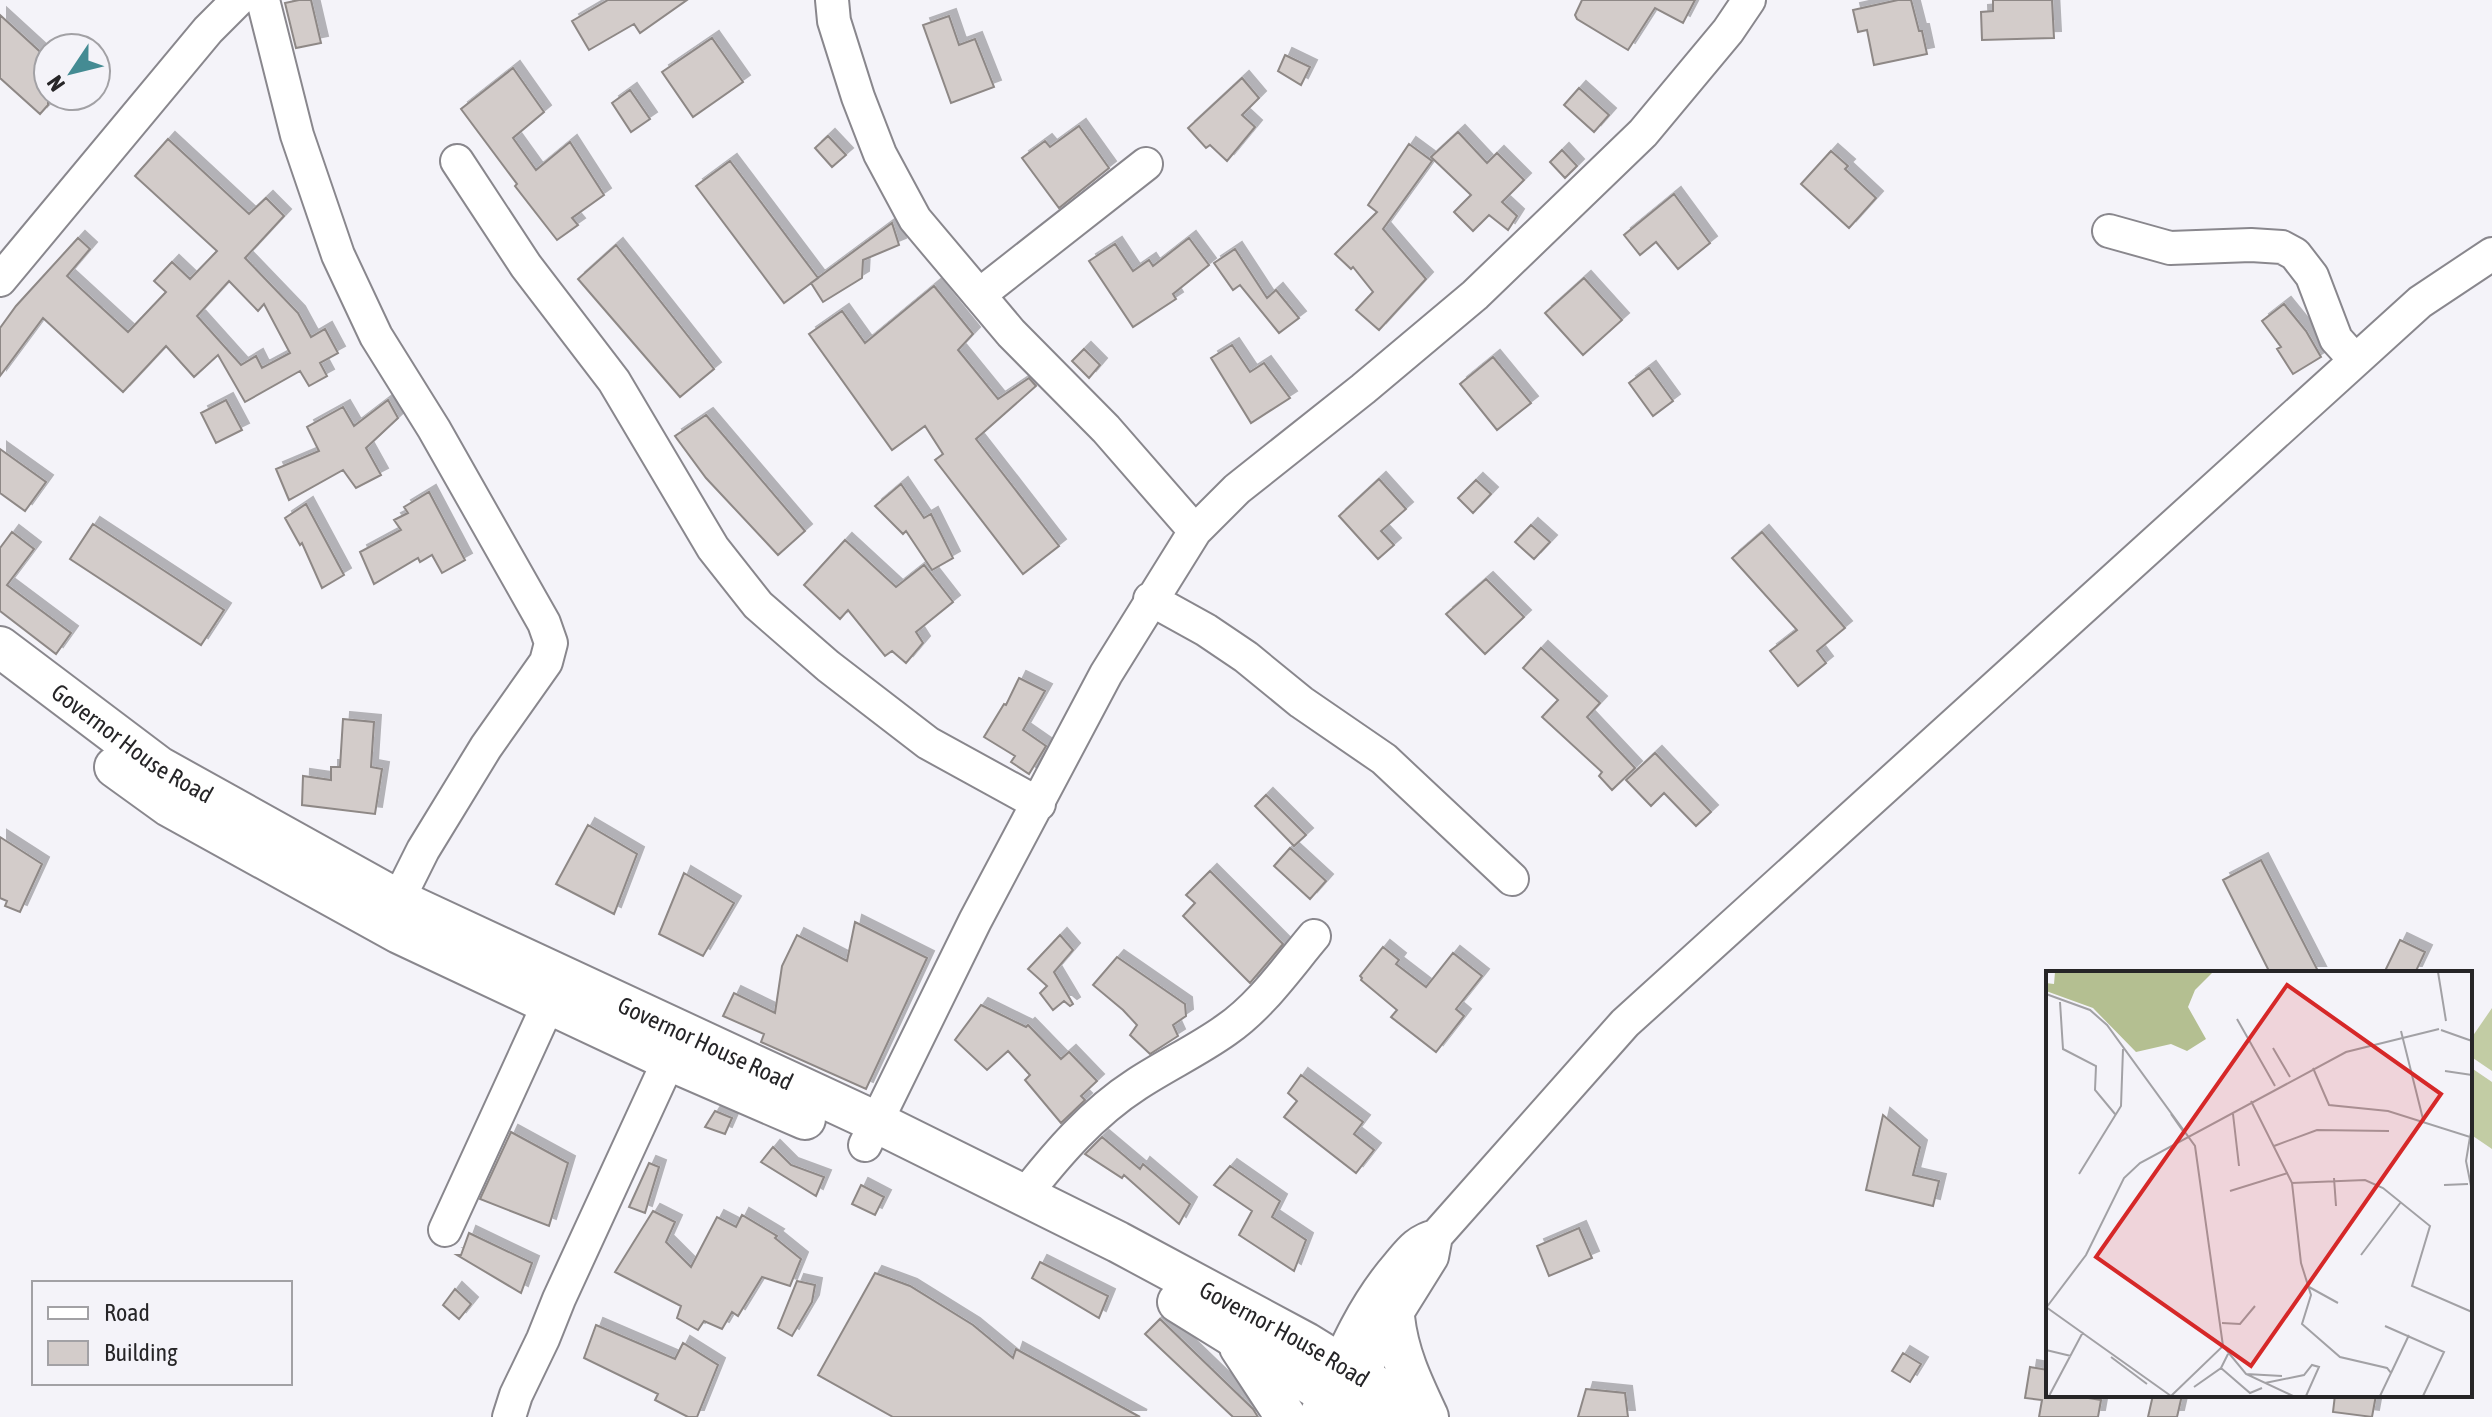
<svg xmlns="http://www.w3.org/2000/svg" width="2492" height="1417" viewBox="0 0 2492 1417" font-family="'Asap Condensed',sans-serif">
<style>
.grass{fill:#c2cca4}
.building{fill:#d3ccca;stroke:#8e8886;stroke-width:2;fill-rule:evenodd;filter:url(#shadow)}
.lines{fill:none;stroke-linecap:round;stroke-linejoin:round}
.minor-casing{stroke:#89878d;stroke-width:36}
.major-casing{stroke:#89878d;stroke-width:44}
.minor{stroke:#fff;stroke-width:32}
.major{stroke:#fff;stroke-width:40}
.labels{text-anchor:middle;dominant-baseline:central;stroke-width:8;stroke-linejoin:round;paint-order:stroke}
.street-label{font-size:24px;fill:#262527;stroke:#f4f3f9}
.inset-road{fill:none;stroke:#a2a1a5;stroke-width:2}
.view{fill:#d62828;fill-opacity:0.15;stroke:#d62828;stroke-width:4}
.inset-edge{fill:none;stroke:#262527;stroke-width:4}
</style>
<defs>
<filter id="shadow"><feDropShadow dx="7" dy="-7" stdDeviation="0" flood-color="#0004"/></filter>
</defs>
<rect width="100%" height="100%" fill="#f4f3f9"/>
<path class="grass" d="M2492,1008V1071L2470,1056V1040Z
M2470,1067L2492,1082V1149L2470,1134Z"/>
<path class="building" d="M299,0H311L321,43L296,48L285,3Z
M608,0H687L640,33L634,24L589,50L572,21Z
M1582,0H1695L1683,23L1655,8L1628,50L1577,19L1575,15Z
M1898,0H1911L1919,31H1922L1927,54L1874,65L1867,30L1858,32L1853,10Z
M1993,0H2052L2054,38L1982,40L1981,12L1993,11Z
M0,15L48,59V105L40,114L0,78Z
M949,16L959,45L975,39L994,87L951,103L923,25Z
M712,38L743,82L693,117L662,72Z
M1285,55L1310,67L1301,85L1278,71Z
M513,68L544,112L513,138L536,170L570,142L604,195L572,218L578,225L557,240L515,186L517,184L461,109Z
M1242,78L1259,98L1242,115L1255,127L1227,161L1210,145L1206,148L1188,128Z
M1579,88L1609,115L1594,132L1564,105Z
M630,90L650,119L631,132L612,103Z
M1079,126L1109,168L1059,208L1022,158L1045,141L1050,147Z
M1458,132L1487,163L1497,153L1524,180L1502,202L1517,216L1508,230L1489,215L1473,231L1454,212L1471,195L1431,157Z
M828,136L846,155L832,167L815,148Z
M168,139L249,214L266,198L284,216L245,258L298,313L311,337L325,329L338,353L320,363L327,376L309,386L300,371L245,402L218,355L194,377L166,346L123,392L43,318L0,376V328L16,306L78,238L90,249L67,276L128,332L166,292L154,281L172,262L190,279L217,251L135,176ZM229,281L258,311L264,304L290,353L262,368L256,356L241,365L197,316Z
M1409,144L1432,161L1383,229L1426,279L1379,330L1356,310L1373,292L1353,267L1351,269L1335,254L1377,212L1368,205Z
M1562,150L1577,166L1565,178L1550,162Z
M1831,151L1848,166L1845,169L1876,198L1849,228L1801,184Z
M730,161L818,278L784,303L696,186Z
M1674,194L1710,243L1678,269L1656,242L1640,255L1624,235Z
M892,223L899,245L863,260L862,278L823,302L811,283Z
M1189,238L1209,265L1173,294L1176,299L1133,327L1089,261L1115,244L1133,271L1149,260L1153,266Z
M616,245L714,369L680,397L578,279Z
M1235,249L1267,298L1276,290L1299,318L1279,333L1240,285L1233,290L1214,263Z
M1584,278L1622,320L1583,355L1545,313Z
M934,286L973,334L958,350L998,399L1029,378L1036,386L976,439L1059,546L1023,574L935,460L943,454L925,426L892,450L809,334L842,311L865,343Z
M2284,304L2306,331L2321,357L2293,374L2277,349L2281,347L2262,321Z
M1232,345L1250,372L1264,363L1290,398L1251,423L1211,358Z
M1084,349L1100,365L1089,378L1072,361Z
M1493,357L1531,403L1497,430L1460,384Z
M1649,368L1673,401L1653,416L1629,383Z
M226,400L242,430L216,443L201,413Z
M388,400L398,418L366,448L381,475L356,488L343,470L289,500L276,469L319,451L307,427L343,407L354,426Z
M706,415L805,531L778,555L706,478L675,436Z
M0,449L46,482L25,511L0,493Z
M1379,479L1406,509L1381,531L1394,545L1378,559L1339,516Z
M1476,480L1491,494L1473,513L1458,498Z
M901,484L924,518L931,514L953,558L932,570L906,531L903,534L875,506Z
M429,492L465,560L442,573L432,555L420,562L418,558L374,584L360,552L401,530L394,520L408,513L404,507Z
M306,504L344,575L322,588L302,543L300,545L285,518Z
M93,524L224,610L201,645L70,559Z
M1531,525L1550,542L1534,559L1515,542Z
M12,532L34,549L7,585L71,633L56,654L0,611V548Z
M1762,532L1845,628L1817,651L1826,663L1798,686L1770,651L1797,630L1732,558Z
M845,540L896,587L924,565L953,602L916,632L923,643L906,663L892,651L885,656L848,610L840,619L804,585Z
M1486,579L1524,617L1485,654L1446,614Z
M1541,648L1600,703L1587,717L1635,768L1612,790L1599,776L1602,772L1542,717L1558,700L1523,668Z
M1019,678L1045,691L1023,730L1046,746L1029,774L1011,762L1015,756L984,737L1004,704L1006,705Z
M343,719L374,722L371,767L382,769L375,814L302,805L303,776L331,780V767H340Z
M1655,753L1711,812L1696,826L1664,793L1651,806L1626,780Z
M1266,795L1306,835L1294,846L1255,806Z
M588,825L637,854L614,914L556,884Z
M0,837L42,864L20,912L5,906L7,901L0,898Z
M1290,848L1326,881L1310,899L1274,866Z
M2261,860L2319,973H2270L2223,880Z
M1210,871L1283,944L1250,983L1183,916L1195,903L1186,895Z
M684,873L734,903L703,956L659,934Z
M855,922L927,958L866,1089L761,1042L764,1034L723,1016L734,993L775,1013L782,966L797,935L847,961Z
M1060,935L1073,950L1054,972L1073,1004L1070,1006L1064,1001L1053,1010L1040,993L1047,986L1028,969Z
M2400,940L2425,952L2415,973H2384Z
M1383,947L1399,960L1396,964L1426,987L1453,953L1482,976L1456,1009L1464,1016L1436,1052L1391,1017L1397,1010L1361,980L1362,978L1360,976Z
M1117,957L1185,1004L1186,1016L1173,1025L1178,1036L1150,1054L1130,1035L1137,1025L1123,1010L1093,985Z
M981,1005L1026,1027L1028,1025L1061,1059L1069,1052L1097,1081L1081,1096L1085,1100L1061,1123L1025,1080L1030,1075L1008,1051L987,1070L955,1040Z
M1301,1075L1363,1122L1354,1134L1374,1150L1356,1173L1284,1117L1297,1101L1288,1093Z
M715,1111L732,1118L725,1134L705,1127Z
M1883,1115L1920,1147L1913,1175L1939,1181L1933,1206L1866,1190Z
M511,1132L568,1163L549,1226L480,1199Z
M1102,1137L1140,1169L1143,1164L1190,1204L1179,1224L1124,1175L1122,1178L1085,1154Z
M773,1147L791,1165L824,1177L816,1196L761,1162Z
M649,1163L659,1167L645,1213L629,1207Z
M1230,1166L1280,1201L1272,1217L1306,1240L1294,1271L1239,1235L1252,1211L1214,1185Z
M861,1185L884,1197L875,1215L852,1204Z
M653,1211L675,1222L666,1242L691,1267L717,1217L736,1227L742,1215L777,1236L775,1238L801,1259L790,1286L762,1277L738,1316L732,1312L722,1329L704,1321L698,1330L677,1318L681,1306L615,1272Z
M1579,1228L1592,1258L1549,1276L1537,1246Z
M469,1233L532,1263L521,1293L457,1255H461Z
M1040,1262L1108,1296L1099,1318L1032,1278Z
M875,1273L910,1286L973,1325L1013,1358L1016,1349L1140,1417H893L818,1375Z
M797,1281L815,1285L812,1302L792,1336L778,1328Z
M455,1289L471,1304L459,1319L443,1305Z
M1160,1319L1253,1409L1258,1417H1233L1145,1334Z
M596,1325L675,1359L683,1343L718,1365L697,1417H688L655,1400L658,1394L584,1358Z
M1903,1353L1921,1364L1910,1382L1892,1371Z
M2030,1367L2048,1370V1395H2089L2088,1398L2101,1400L2098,1417H2039L2042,1400L2025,1398Z
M1586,1389L1625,1393L1628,1417H1578Z
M2153,1395H2182L2177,1417H2148Z
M2335,1395H2376L2372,1417L2333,1412Z"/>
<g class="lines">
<g class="minor-casing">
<path id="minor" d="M263,0L297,135L338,255L376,336L434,429L544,623L551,643L546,662L486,747L423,850L398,900
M832,0L834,21L858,97L880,154L915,219L1011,333L1106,429L1195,531L1106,674L975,921L865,1145
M457,161L526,266L614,381L713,548L758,605L828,666L928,743L1039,804
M2109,231L2170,248L2251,245L2282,247L2295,254L2312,276L2336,339L2355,360
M0,280L208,30L238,0
M979,295L1146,164
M1195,531L1237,489L1363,389L1475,295L1643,133L1728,31L1749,0
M1150,599L1206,630L1246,657L1301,702L1384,759L1512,879
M1024,1196C1057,1154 1092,1113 1137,1084C1166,1065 1198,1050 1226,1030C1261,1006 1287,968 1314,936
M445,1230L549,1003
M1354,1399L1374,1350L1432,1257L1436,1236
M509,1417L516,1395L543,1339L559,1299L669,1060
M1315,1417C1339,1363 1359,1310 1398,1265C1409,1252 1417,1240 1436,1236L1625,1023L2420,302L2492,254"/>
</g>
<g class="major-casing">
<g id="major">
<path id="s1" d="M0,647L159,767L398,900L876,1122L1118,1242L1306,1343L1426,1417"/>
<path d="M115,767L169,806L399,933L669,1060L805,1119"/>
<path d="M1178,1302L1325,1393L1370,1417"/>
<path d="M1394,1317C1398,1354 1412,1383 1428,1417"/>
<path d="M1240,1347L1286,1417"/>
</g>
</g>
<use href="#minor" class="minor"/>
<use href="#major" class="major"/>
</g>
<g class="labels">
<g class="street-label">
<text stroke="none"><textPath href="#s1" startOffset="164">Governor House Road</textPath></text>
<text stroke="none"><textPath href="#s1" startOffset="812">Governor House Road</textPath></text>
<text stroke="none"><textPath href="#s1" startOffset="1460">Governor House Road</textPath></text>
</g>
</g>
<g transform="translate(2046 971)">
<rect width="426" height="426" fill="#f4f3f9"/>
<path d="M9,1H167L149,19L142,36L160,68L141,80L125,73L90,81L47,37L0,20V12L8,13Z" fill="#b4bf91"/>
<path class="inset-road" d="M392,1L400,50M0,23L44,39L61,54L149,175L177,375L125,425M14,31L17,78L50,95L49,119L69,143M191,48L229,115M395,59L426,70M355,60L378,152M227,77L244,106M267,97L283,134L342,140L424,166L426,157M399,100L426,104M205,130L246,212L319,209L337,217L384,255L366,315L426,341M125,143L139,163M187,143L193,195M424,166L420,190L426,220M228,175L271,159L343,160M33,203L75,135L77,78M288,207L290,235M246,212L255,292L265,324L256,353L294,386L341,397L345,402L334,425M398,214L422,213M184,220L242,202M315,284L355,231M263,316L292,332M0,336L125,425M0,337L40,284L78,207L94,192L300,81L393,58M176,352L194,353L209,335M339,355L398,381L377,425M177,375L200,403L247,425M0,379L25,385M65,386L101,413M175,397L204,422L216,417M345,402L363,364M200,403L236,405M219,412L258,404L266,394L273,396L260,425M148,416L175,397L182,383M3,425L37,361"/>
<path class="view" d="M241,14L395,123L205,395L50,286Z"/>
<rect width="426" height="426" class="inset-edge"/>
</g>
<rect x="32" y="1281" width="260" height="104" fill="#f4f3f9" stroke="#a2a1a5" stroke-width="2"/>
<rect x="48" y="1307" width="40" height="12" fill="#ffffff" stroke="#a2a1a5" stroke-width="2"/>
<text x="104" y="1321" font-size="24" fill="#262527">Road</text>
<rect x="48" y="1341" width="40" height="24" fill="#d3ccca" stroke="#a2a1a5" stroke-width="2"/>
<text x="104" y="1361" font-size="24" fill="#262527">Building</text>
<g transform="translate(72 72) rotate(235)"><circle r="38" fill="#f4f3f9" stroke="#a2a1a5" stroke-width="2"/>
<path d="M0-6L14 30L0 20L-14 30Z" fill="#448b93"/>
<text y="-12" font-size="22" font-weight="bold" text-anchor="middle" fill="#262527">N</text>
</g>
</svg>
